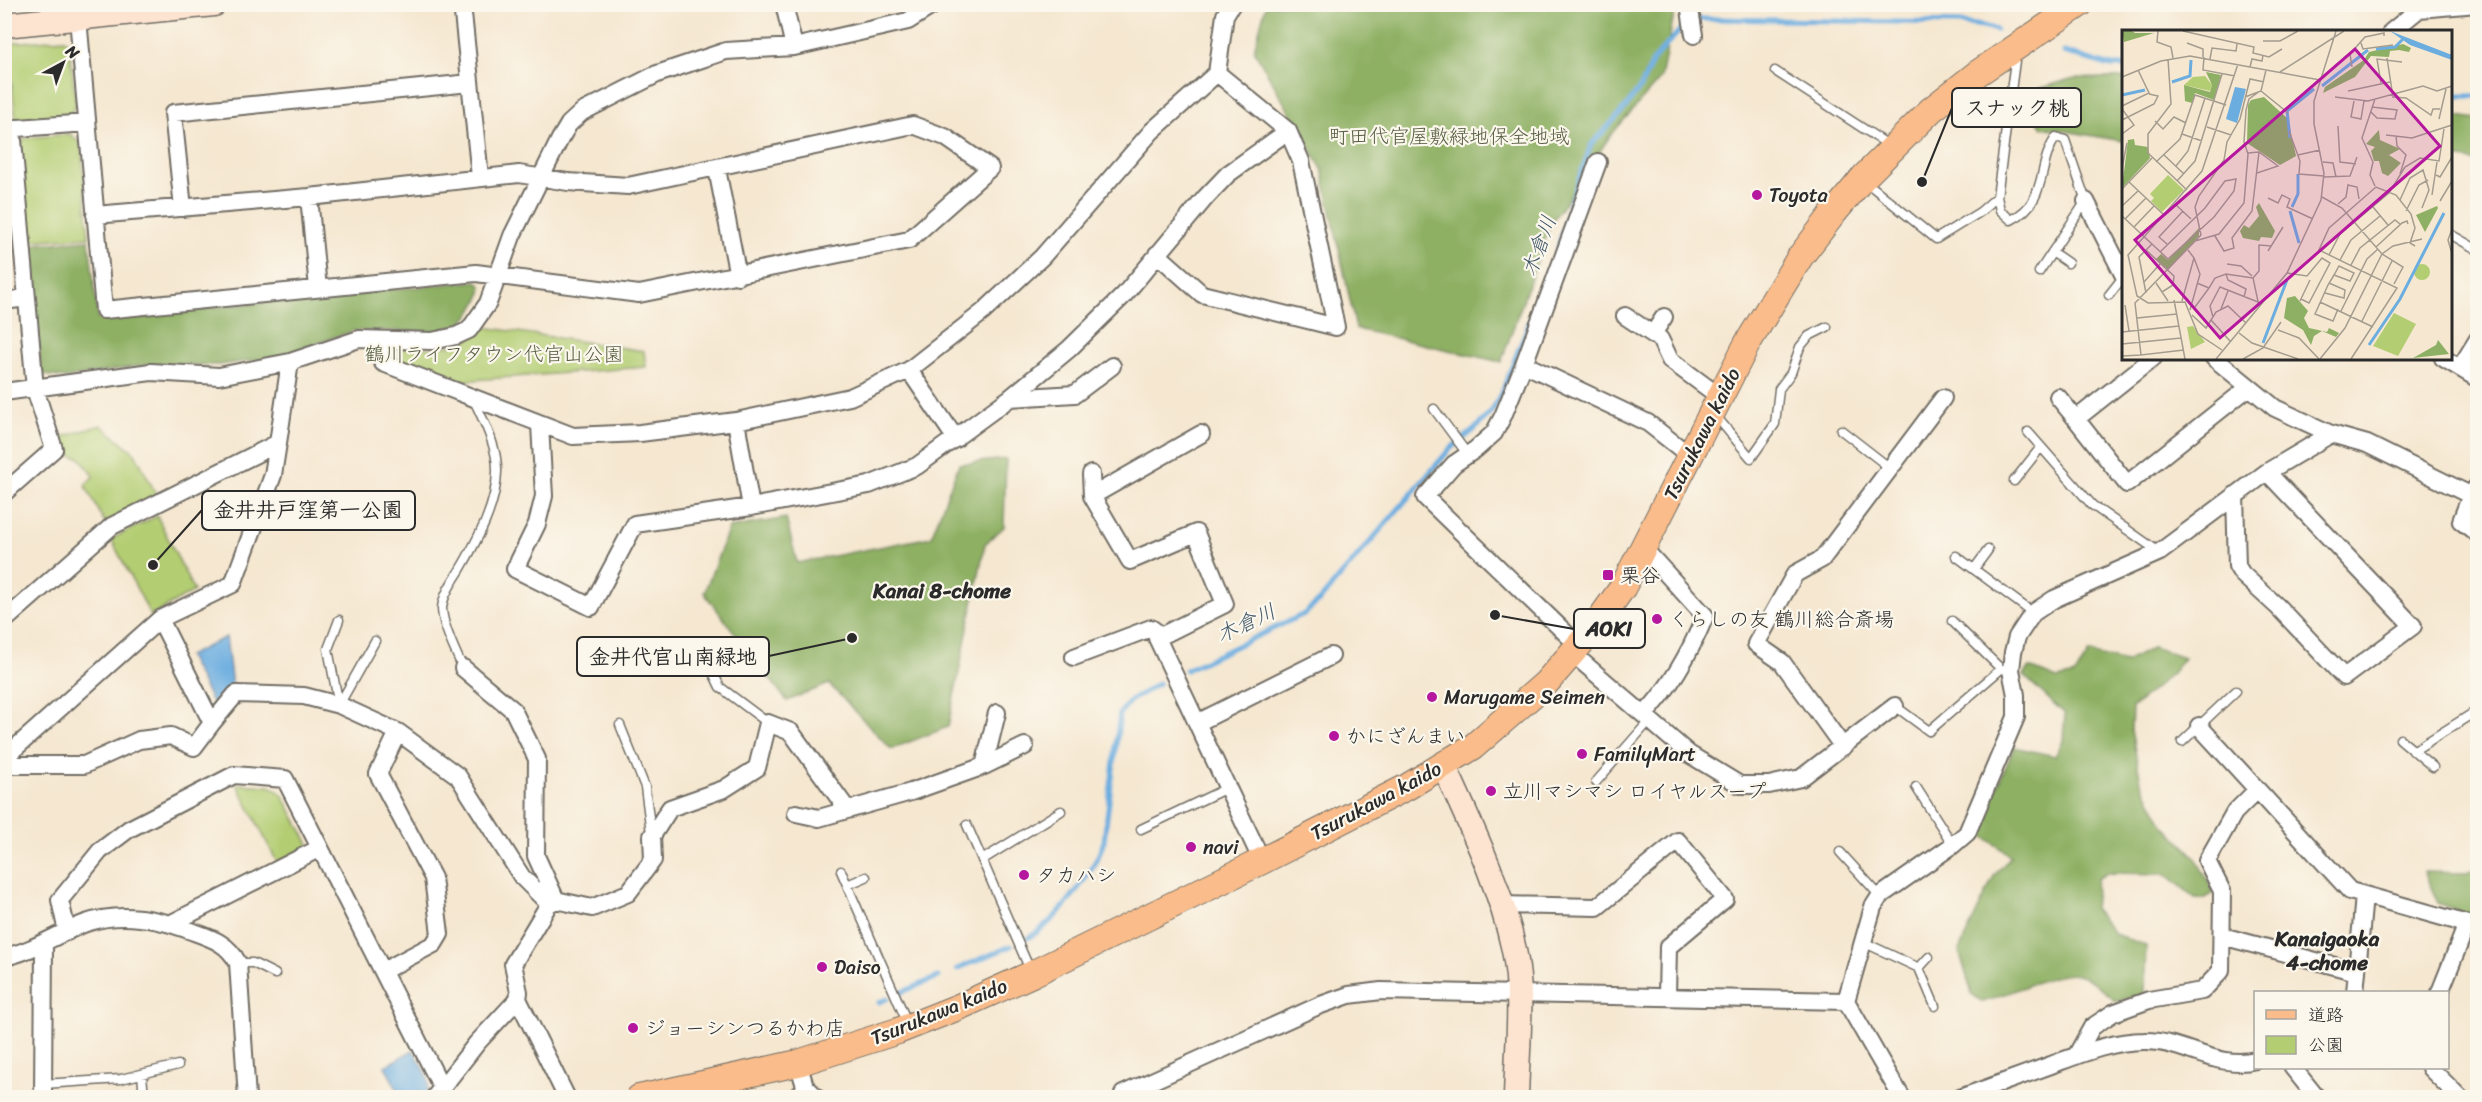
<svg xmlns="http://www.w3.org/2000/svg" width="2482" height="1102" viewBox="0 0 2482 1102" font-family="Sriracha,'Klee One',sans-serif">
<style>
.green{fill:#b3cd72;stroke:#6f7c4e;stroke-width:1.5}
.forest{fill:#8eb064;stroke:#5c6e48;stroke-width:1.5}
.water{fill:#6cade0;stroke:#4c6c86;stroke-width:1.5}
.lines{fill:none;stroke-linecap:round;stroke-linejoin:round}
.stream{stroke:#6cade0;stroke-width:5}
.lane-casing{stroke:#726d65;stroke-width:11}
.street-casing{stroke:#726d65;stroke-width:20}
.secondary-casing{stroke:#726d65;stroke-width:27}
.primary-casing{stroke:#726d65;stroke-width:28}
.lane{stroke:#fff;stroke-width:8}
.street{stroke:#fff;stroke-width:16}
.secondary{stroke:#fde4d0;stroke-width:24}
.primary{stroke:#f9bc8a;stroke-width:26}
.poi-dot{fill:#b5179e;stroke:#fbf7ec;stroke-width:2}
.labels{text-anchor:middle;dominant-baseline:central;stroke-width:4.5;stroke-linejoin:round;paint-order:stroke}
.park-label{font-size:20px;fill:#545c40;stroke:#fbf7ec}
.poi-label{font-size:20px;fill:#2b2b2b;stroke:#fbf7ec;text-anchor:start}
.street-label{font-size:20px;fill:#2b2b2b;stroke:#fbf7ec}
.water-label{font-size:21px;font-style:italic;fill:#42586a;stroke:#fbf7ec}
.neighbourhood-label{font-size:21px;font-weight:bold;fill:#2b2b2b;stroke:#fbf7ec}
.inset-river{fill:none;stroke:#6cade0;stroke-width:3}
.inset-road{fill:none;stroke:#a49c8e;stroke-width:1.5}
.view{fill:#b5179e;fill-opacity:0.15;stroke:#b5179e;stroke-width:3}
.inset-edge{fill:none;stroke:#2b2b2b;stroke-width:3}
.leader{fill:none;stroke:#2b2b2b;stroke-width:2}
.callout-dot{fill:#2b2b2b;stroke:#fbf7ec;stroke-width:2}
.callout{fill:#fbf7ec;stroke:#2b2b2b;stroke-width:2}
.callout-label{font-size:21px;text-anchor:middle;font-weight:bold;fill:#2b2b2b}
</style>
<rect width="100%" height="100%" fill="#fbf7ec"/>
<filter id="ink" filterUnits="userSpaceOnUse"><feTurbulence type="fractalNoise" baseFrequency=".0167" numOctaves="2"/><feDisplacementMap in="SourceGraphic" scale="12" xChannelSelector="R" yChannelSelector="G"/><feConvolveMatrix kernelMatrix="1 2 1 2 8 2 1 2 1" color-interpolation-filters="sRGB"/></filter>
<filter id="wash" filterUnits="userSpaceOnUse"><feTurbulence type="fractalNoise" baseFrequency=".008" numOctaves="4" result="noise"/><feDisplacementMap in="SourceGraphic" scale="24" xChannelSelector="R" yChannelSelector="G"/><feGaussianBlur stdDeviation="1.35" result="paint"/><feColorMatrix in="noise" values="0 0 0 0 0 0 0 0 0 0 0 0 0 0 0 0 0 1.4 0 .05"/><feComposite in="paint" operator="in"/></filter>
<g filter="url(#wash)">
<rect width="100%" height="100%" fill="#f5e7d0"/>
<path class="green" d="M64,39L69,42L76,105L68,116L16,121L7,43Z
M70,134L81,144L89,237L28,241L19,146L25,138Z
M484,327L644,351L646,367L447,382L394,362L397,348C429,348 461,351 484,327Z
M101,425L135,453L157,496L105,523L85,485L94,476L80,458L64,454L59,438Z
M157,516L194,591L151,616L111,539Z
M237,784L270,786L282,794L310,846L277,862Z"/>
<path class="forest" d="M1266,5H1676L1661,78L1610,136L1551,223L1501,362L1356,329L1322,169L1254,50Z
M2074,78H2123V141L2042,127L2031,111L2038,89Z
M2451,116L2477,120V162L2451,157Z
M89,240L98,319L477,281L482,287L480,297L471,313L461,324L437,331H353L276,357L220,365L150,364L66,378L45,375L41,370L30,245Z
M1006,459L1004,527L985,544L948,727L891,749L829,684L787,701L704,593L729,528L786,518L797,563L931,537L959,464Z
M2153,647L2184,658L2172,673L2132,708L2131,730L2141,782L2164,825L2196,858L2214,893L2204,899L2195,898L2166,874L2107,873L2097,879L2094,909L2115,934L2146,946L2144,994L2116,1002C2105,992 2092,978 2077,975C2058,970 2005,996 1982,1002L1972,994L1959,950L1994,876L2011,856L1978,832L2014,747L2055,756L2063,741L2065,714L2023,675L2030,668L2057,679L2075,675L2089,653L2126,662Z
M2477,869V919L2438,903L2424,872L2466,873Z"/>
<path class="water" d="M226,637L232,686L218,703L212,702L188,656Z
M413,1050C421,1064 436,1083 424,1097H401L385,1066Z"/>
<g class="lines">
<path class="stream" d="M2064,52L2111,66H2124
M2450,96H2478
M1186,670L1304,614L1320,600L1450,449L1474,430L1492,411L1504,387L1557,251L1569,206L1591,145L1626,107L1641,86L1654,59L1683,27L1700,19H1716L1959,23L1983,26L1996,30
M1028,938C1057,922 1094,872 1104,841L1120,713L1130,701L1159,683
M957,969L1011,946
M902,992L938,977
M879,1002L887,999"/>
</g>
</g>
<g filter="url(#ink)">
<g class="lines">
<g class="lane-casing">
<path id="lane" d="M1775,71L1890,146
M1865,181L1936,239L1980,212L1997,197L2016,53
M1997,197L2000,210L2011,220C2049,201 2036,166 2056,137L2065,140L2086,201L2039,272
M2450,234L2478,250
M2052,252L2068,263
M2109,295L2124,276
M1434,409L1468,455
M1715,415L1751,458L1775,424L1779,389L1791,373L1800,347L1809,336L1827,327
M1841,430L1890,468
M2028,432L2092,505L2159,552
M2014,481L2041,447
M1956,556L2033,613
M1974,569L1988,550
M339,620L328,649L339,705L375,641
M1952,621L2001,669
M707,660L720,687L768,723
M463,668C456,653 442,625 442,608C443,595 453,581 460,570C477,540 496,508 497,472C498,447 483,420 473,398
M1895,706L1929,731L2001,669L2011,670
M620,725L645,787L651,833
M2400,739L2433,767
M2182,742L2236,691
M2413,751L2478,710
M1596,782L1650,720
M1916,787L1953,845
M967,825L1030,970
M1141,829L1227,788
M1840,852L1880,896
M982,860L1061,811
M841,871L908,1024
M847,885L866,877
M1863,942L1919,968L1935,1006
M238,963H253L275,974
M1919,968L1929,957
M142,1074L144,1098
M43,1084L121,1079L178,1065
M785,1098L805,1086"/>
</g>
<g class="street-casing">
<path id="street" d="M77,4L78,18L104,310L476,273L639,294L909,240L990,168L945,137L913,125L628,186L568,182L519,174L309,197L95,215
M462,4L480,177
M784,4L794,47
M1689,4L1694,35
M2391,32L2419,9L2477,4
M4,129L87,123
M717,169L738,276
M309,197L318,288
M2086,201L2124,276
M183,208L173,113L470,83
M1157,254L1202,294L1336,327L1301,161L1288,131L1217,73
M4,301L26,298
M1625,316L1660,339L1670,360L1720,397
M1653,334L1664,317
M379,340L383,363L573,436L640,433L736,421L850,397L909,370L983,312L1042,257L1152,131L1217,73L1225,15L1232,4
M2153,358L2076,419L2127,484L2248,388
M2214,358L2275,408L2331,434L2367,444L2478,499
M2443,358L2478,379
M1524,364L1648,423L1690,456
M2460,368L2478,339
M909,370L956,439
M4,392L151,372L219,376L290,362L359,339L432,341L456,336L469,330L488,303L512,236L560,139L569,124L582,112L657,74L726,51L794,47L908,21L935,4
M2058,397L2076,419
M1010,398L1075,394L1112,366
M736,421L751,507
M540,425L544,496L537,524L515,569L591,607L635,524L751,507L869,485L917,466L1010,398L1069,349L1124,295L1206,197L1228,174L1288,131
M1091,474L1092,496L1130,561L1196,533L1225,604L1157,638L1262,861
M2478,485L2471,495L2461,521L2478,534
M4,493L54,449L35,389L12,129
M2235,495L2237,566L2242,574L2278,607L2344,677L2413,626L2267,472
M1092,496L1201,434
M1644,549L1705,616C1690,653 1672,686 1644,715
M160,619L212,723L236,694L304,696L339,705L398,732L458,776L522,877L549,904
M4,621L112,526L278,443L290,362
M1579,646L1425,497L1454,464L1476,449L1494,433L1503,416L1524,364L1598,162
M1572,653L1689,754L1740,785H1769L1801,778L1895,706
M1074,657L1151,628L1162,636
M463,668L513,710L537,759L536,856L556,900
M1197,723L1331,656
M2199,726L2350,891L2478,927
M1843,747L1782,662L1756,644L1795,574L1822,559L1943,398
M4,758L160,619L233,584L273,475L278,443
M4,765H84L139,740L171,736L194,747L212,723
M984,766L997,713
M796,813L819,818L911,792L984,766L1025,746
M1502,905L1597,907L1678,841L1725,899L1668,947L1667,996
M172,923L320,848
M67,932L60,900L100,851L129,829L234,775L285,779L441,1086
M2222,936L2357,972
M4,957C34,951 58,933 86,923C121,911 161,919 194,932C214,939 228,944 238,963L247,1098
M383,971L434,944L440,934L433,878L378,774L398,732
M2355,992L2364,896
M2440,992L2467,924
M518,999L567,1098
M1846,1001L1873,907L1880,896L1953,845L1967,833L2016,717V695L2011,670L2013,652L2017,637L2033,613L2054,599L2160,552L2267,472L2331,434
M2076,1056L2092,1027L2113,1013L2149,1000L2202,991L2221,971L2222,891L2207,861L2234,813L2257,790
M798,1063L805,1086L817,1098
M2293,1068L2317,1098
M2430,1068L2460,1098
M43,1098L44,944
M434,1098L477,1043L518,999L519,992L513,964L549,904L556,900L592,908L628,893L653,860L652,836L670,808L724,789L757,768L768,723L791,732L847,809
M1125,1098L1123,1094L1318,1006L1349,995L1381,991L1846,1001L1902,1098
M1960,1098C1990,1087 2021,1076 2051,1065C2081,1054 2112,1041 2144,1041C2183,1040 2216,1070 2256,1060"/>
</g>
<g class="secondary-casing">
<path id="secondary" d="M4,25L214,4
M1444,766C1471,826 1500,885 1514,950C1524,997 1517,1050 1516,1098"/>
</g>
<g class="primary-casing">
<path id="primary" d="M639,1098L798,1063L898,1031L961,1006L1032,974L1262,861L1407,787L1474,746L1546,683L1593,629L1623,587L1747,344L1800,257L1833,214L1863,178L1931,110L1978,73L2080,4"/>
</g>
<use href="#lane" class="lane"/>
<use href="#street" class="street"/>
<use href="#secondary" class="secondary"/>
<use href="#primary" class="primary"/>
</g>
</g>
<g class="poi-dot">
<circle cx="1757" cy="195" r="6"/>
<rect x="1602" y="569" width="12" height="12" rx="3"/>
<circle cx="1657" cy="619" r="6"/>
<circle cx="1432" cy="697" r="6"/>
<circle cx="1334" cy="736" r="6"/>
<circle cx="1582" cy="754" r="6"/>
<circle cx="1491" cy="791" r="6"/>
<circle cx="1191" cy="847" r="6"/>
<circle cx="1024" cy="875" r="6"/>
<circle cx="822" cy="967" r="6"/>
<circle cx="633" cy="1028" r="6"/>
</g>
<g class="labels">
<g class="park-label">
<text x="1449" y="136">町田代官屋敷緑地保全地域</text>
<text x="494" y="354">鶴川ライフタウン代官山公園</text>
</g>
<g class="poi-label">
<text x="1769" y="195">Toyota</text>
<text x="1620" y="575">栗谷</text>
<text x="1669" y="619">くらしの友 鶴川総合斎場</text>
<text x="1444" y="697">Marugame Seimen</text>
<text x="1346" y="736">かにざんまい</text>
<text x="1594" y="754">FamilyMart</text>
<text x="1503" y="791">立川マシマシ ロイヤルスープ</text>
<text x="1203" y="847">navi</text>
<text x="1036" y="875">タカハシ</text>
<text x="834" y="967">Daiso</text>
<text x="645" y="1028">ジョーシンつるかわ店</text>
</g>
<g class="street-label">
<text transform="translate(1702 434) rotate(-63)">Tsurukawa kaido</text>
<text transform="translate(1376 801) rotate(-28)">Tsurukawa kaido</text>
<text transform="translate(939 1012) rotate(-22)">Tsurukawa kaido</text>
</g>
<g class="water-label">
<text transform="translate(1539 246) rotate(-70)">木倉川</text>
<text transform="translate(1246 623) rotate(-25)">木倉川</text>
</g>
<g class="neighbourhood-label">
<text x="942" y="591">Kanai 8-chome</text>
<text x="2327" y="939">Kanaigaoka<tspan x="2327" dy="24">4-chome</tspan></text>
</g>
</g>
<g transform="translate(2122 30)">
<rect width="330" height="330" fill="#f5e7d0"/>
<path d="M83,46L90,55L88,61L62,55L71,47ZM46,145L62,160L40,182L29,171L32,168L28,164ZM292 242a8 8 0 1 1 16 0a8 8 0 1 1-16 0ZM272,283L294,294L276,326L251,316ZM71,296L83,312L69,319L65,297Z" fill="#b3cd72"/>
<path d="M10,1L13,3H32L2,12L0,1ZM281,14L289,18L287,22L277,20L268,21L267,27L249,26L233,47L201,63L203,57L242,30L247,22ZM84,42L99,45L92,70L73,63L70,73L63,71L62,55L88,62L90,55ZM142,67L166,89L174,126L158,135L125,113L126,75L129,70ZM257,100L258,110L278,119L267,125L279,133L266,146L260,143L257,131H252L249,121L253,117L244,114ZM12,109L13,115L26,117L28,128L0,158L6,110ZM137,173L153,201L150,208L139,207L137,211L121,208L118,201L122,195L127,198L137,186L134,177ZM315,176L316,178L303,202L294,185ZM77,198V206L46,240L34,229L39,224L46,230ZM173,266L186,281L182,288L187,298L205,302L207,298L217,303L214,307L200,301L192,306L189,315L181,300L162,288L165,268ZM316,310L327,324L291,328L314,315Z" fill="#8eb064"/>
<path d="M268,1L330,25V30L288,15ZM113,57L124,59L115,93L104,89Z" fill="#6cade0"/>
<path class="inset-river" d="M254,19L273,17L281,9M50,52L68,46L69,30M200,56L246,20M0,65L23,60M168,108L165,81L192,59M170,177L176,164V144M168,181L177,213M141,313L165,250M247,315L278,269L322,183"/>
<path class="inset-road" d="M36,1L35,12L49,17L51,28M61,1L132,17L131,23L147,27L160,19M141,11H158L176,1M65,13L81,19V27M239,13L241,19L271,15M82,27L81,40L113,46M265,28L271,67L284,68L309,85L311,79H318M46,29L49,74L26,104V123L65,160M88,29L90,18L114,21L115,14M128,37L130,29L140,31L141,25M230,37L228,24L243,7L262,3V6M158,42L222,1M0,47L39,31L68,26L198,50M259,53L255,29L280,32M139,61L166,83M226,61L268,52M123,67L139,61L144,40M213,67L246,71L301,56L315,61L330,56M253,69L240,108L251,132L248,145L253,156M232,71L229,87L239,89L242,71M0,76L27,63L16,40M0,79L12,95L0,104M249,82L255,88L273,89L275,80L250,77M317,89L324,59M0,90L32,74L36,66L27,64M33,91L41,99L52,87L64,93M216,96L218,132L234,134M85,97L109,105M167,101L178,131L177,144L202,146M60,104L80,111M264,105L290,108L330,95M274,106L275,116L284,125L278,144M126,123L137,122L156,136L135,143M42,125L62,144M176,125L198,120M34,132L58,109L73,65L104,75M201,132L211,133L214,147M54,136L66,121L83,68M0,138L5,113M314,145L318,147L330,127M202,147L228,146L235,127M55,151L73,131L100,44M7,152L41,184M0,159L30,128M310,165L315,132M200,167L220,178L260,224L281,237L272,254M146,168L156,173L160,165L168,169L165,177L191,189M278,170L288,148L301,140L307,160L300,178M318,171L330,151M53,174L69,189M216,174L224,167L226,155L235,157L237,169M0,176L16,161M251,177L266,195M284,181L297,155L306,150M0,186L46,229L92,187L112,161L114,149L103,151L83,178L38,222M3,189L24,168M12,197L32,176M330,199L326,210L330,224M93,206L102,221L112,218L110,208L130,181L137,122M73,211L97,204L122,173L126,124L122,112L124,80L127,69L138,61M45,214L37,207L61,181M254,217L280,193L285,191L286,194M24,220L52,246L51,255L40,262M146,221L161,197M207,225L218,204L267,163L283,137L298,128L317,131L322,99M218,230L229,210L258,186M105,234L119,236L130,246M229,235L238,218L273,190L278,194M165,243L185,246L200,228L208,233L187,273L179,269M104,244L106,250L124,259L122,267M212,245L228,251L232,243L217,236L212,245L206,255L193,284L211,291L216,279M22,252L38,234M34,253L46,271M75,253L87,258L93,248L104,244L131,248M24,263L17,227L30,214M203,263L222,268L223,260L207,253M52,270L63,329M60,271L72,228L66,220M178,271L188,250M198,272L251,297M3,275L7,301M137,276L131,248L137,241V215L150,216M73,277L87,258M99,279L106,261M68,280L78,244L72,228M219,281L245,229L256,219M70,285L84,298L94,282L106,276L124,293M91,287L88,276L98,257L136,272M15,288L55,284M89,290L108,311M240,291L270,231M156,300L177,308L197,329M0,302L57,296M117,303L130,313L176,329M0,314L59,308M62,320L19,325L13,273L79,205L73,177L77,166L102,130L105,112L118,89L128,49L142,52M100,320L76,304L63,272L26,273L15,266L6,225L80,141L116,34M0,326L19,325M94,329L165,243L199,170L202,143L192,94V71L214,1M121,329L141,318L159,292M198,329L223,298L260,224L271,216L300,209M229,329L275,258L197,220L207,198L254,157L274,165L289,184L293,198L288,213L293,216"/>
<path class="view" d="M233,19L318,116L98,308L13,210Z"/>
<rect width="330" height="330" class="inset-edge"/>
</g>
<path class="leader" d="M1922 182L1952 108M153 565L202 510M1495 615L1574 629M852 638L769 656"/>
<g class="callout-dot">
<circle cx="1922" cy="182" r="6"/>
<circle cx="153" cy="565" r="6"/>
<circle cx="1495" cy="615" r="6"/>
<circle cx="852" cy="638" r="6"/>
</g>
<g class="callout">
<rect x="1952" y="88" width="129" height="39" rx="6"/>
<rect x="202" y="491" width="213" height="39" rx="6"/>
<rect x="1574" y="609" width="71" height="39" rx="6"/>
<rect x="577" y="637" width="192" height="39" rx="6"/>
</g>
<g class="callout-label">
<text x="2017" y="115">スナック桃</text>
<text x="308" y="517">金井井戸窪第一公園</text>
<text x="1609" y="636">AOKI</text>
<text x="673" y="664">金井代官山南緑地</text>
</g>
<rect width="2482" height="1102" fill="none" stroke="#fbf7ec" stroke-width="24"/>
<rect x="2254" y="991" width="195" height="78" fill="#fbf7ec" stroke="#a8a59f" stroke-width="1.5"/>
<rect x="2266" y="1010" width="30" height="9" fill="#f9bc8a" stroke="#a8a59f" stroke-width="1.5"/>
<text x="2308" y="1021" font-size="18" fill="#2b2b2b">道路</text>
<rect x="2266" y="1036" width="30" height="18" fill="#b3cd72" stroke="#a8a59f" stroke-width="1.5"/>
<text x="2308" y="1051" font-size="18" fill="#2b2b2b">公園</text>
<g transform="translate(63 63) rotate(41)" stroke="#fbf7ec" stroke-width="4.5" paint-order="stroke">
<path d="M0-4.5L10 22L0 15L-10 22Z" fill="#2b2b2b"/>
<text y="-9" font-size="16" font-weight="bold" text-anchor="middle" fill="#2b2b2b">N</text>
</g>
</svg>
